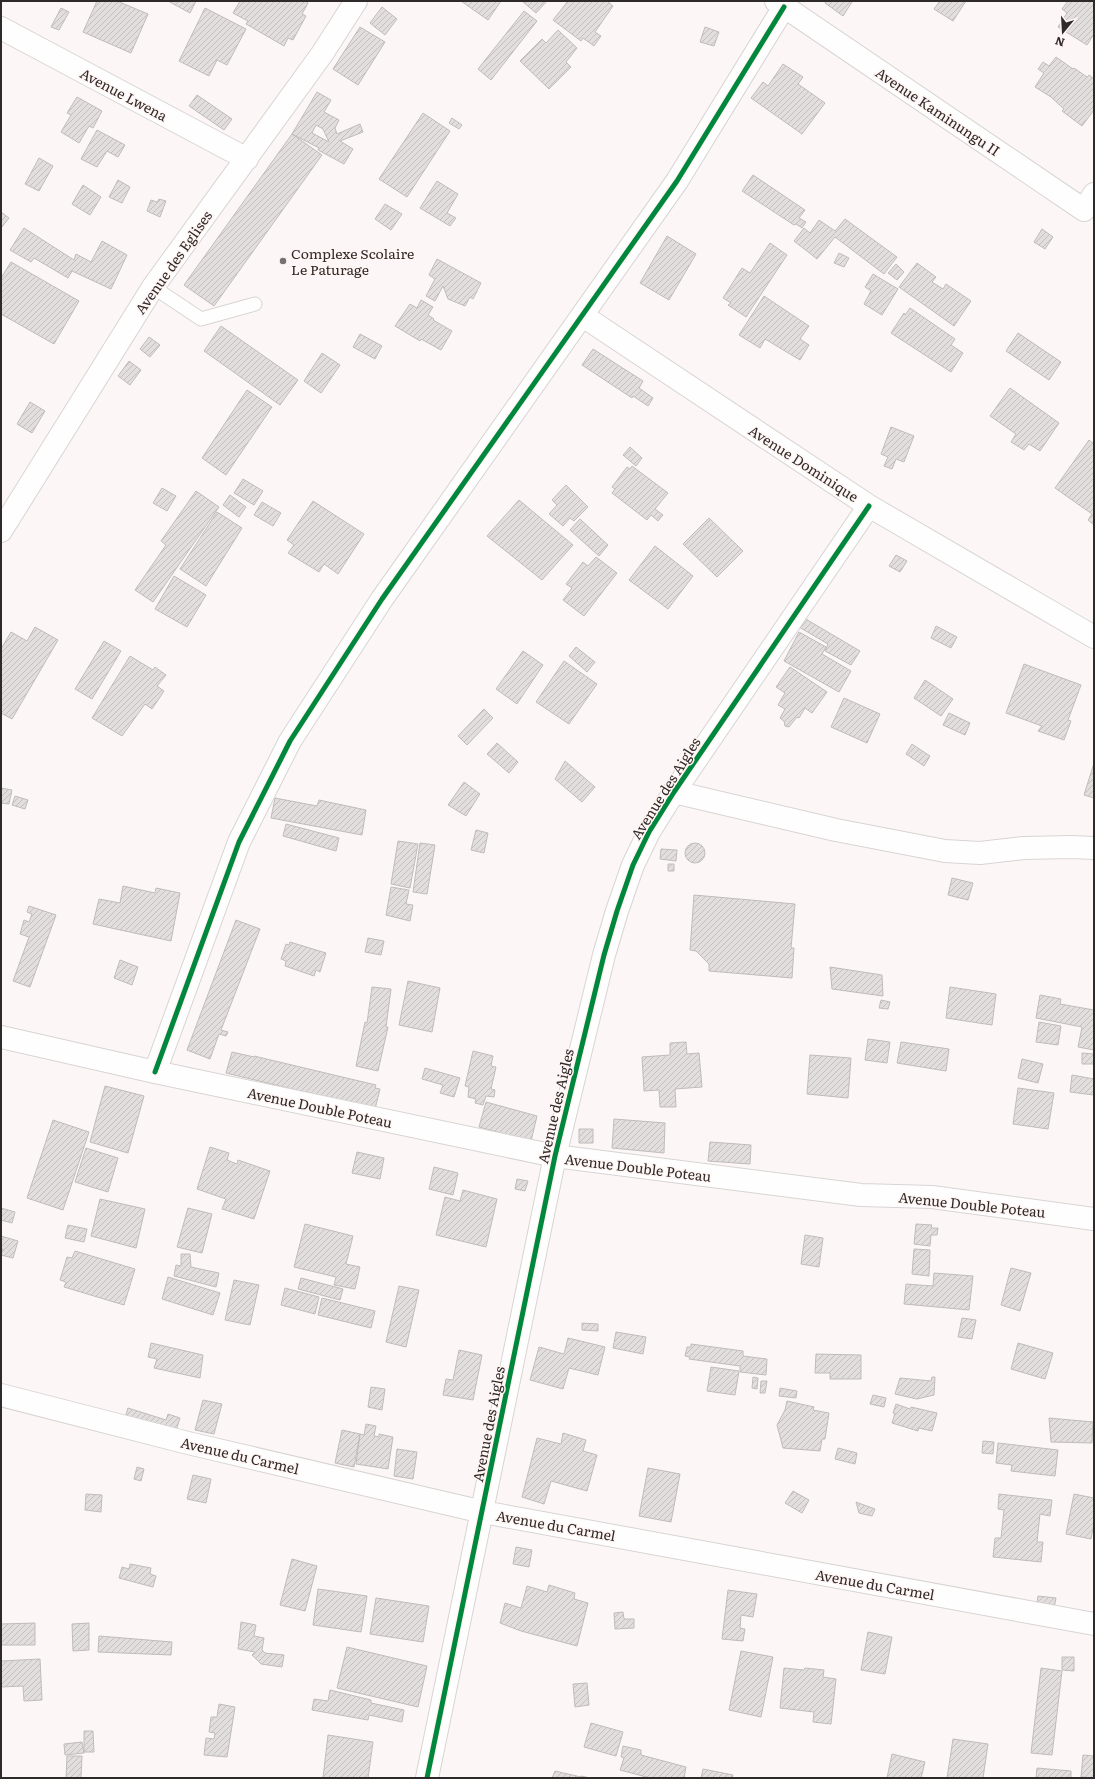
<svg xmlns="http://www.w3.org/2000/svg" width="1095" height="1779" viewBox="0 0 1095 1779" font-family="Literata,serif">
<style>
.building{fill:url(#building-hatch);stroke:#c0bcbb;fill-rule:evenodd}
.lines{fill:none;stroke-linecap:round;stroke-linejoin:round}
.lane-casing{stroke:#d8d4d3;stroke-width:15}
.street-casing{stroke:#d8d4d3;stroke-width:24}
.lane{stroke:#fffefe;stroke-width:13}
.street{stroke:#fffefe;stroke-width:22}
.cycleway-casing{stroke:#fff5f3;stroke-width:8}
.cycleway{stroke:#00873e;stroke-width:5}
.poi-dot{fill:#767271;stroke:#fff5f3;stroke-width:1.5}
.labels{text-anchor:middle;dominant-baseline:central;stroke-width:3;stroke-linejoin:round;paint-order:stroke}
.street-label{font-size:14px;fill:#2e2a29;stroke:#fff5f3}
.poi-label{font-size:14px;fill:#2e2a29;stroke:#fff5f3;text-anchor:start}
</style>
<defs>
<pattern id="building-hatch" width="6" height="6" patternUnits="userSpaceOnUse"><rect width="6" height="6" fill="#e2dedd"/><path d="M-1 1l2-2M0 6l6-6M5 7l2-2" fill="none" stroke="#c2bfbe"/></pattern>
</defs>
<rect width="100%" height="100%" fill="#fcf7f6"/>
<path class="building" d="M97,1H117L148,14L131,53L83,32Z
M168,1H196L190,13Z
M240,1H305L308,3L302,14L306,16L293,40L288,38L284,46L246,24L248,21L233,13Z
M461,1H501L488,20Z
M522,1H547L536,13Z
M568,1H607L613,6L595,32L601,36L594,46L583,38L581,41L553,20Z
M826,1H851L852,2L843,16L825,3Z
M940,1H966L953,21L934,9Z
M1068,1H1094V34L1087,45L1058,27L1067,13L1062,9Z
M382,7L397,19L385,35L370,23Z
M61,8L69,12L59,30L51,27Z
M205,8L246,29L227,65L217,60L209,76L179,61Z
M524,11L537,21L491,80L478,69Z
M360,27L385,42L358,85L333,69Z
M705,27L719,32L714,46L700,42Z
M558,30L577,48L566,62L571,67L549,89L520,61L542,39L546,43Z
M1056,57L1073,69L1074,68L1087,77L1089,75L1094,79V110L1082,126L1062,111L1064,109L1051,97L1035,87L1044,73L1038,69L1043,62L1049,66Z
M783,64L803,77L798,84L825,103L802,134L751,98L763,82L768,86Z
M317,92L331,100L324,112L339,120L335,128L337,134L360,124L363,132L340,141L353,149L344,164L318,150L319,148L292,134ZM316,125L323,129L329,142L312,133Z
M197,95L232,119L224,130L189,106Z
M77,97L102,111L93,128L89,126L79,143L61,132L71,115L67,113Z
M423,113L450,131L407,197L379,179Z
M452,118L462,125L459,129L449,123Z
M97,130L125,145L118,157L107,151L97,167L81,159Z
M292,134L322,155L214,306L184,285Z
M39,158L53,166L39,191L25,184Z
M753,175L805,210L799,218L806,222L802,228L796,224L794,225L742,191Z
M118,180L130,187L122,203L109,197Z
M437,181L458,194L447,213L456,218L450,226L420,208Z
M83,185L101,197L90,215L72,204Z
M159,199L166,201L160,217L147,211L151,200L157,202Z
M385,204L402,214L391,230L375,219Z
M1,212L9,218L1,228Z
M845,219L897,257L884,274L835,237L817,259L794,241L804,228L810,233L819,220L835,231Z
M24,228L74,260L76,254L91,262L102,241L127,255L111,289L72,271L68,278L34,258L31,262L10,250Z
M1042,229L1053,237L1045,249L1034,242Z
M667,236L696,254L669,300L640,283Z
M770,243L787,255L746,317L728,305L731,303L723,298L742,268L750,273Z
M839,253L849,258L844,267L834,263Z
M437,259L481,283L473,299L470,297L465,306L448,299L443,286L435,301L426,296L435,279L429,275Z
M11,262L79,301L54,344L1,314V278Z
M917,263L936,277L932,282L943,289L946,284L971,301L954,326L899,287Z
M896,264L904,272L897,280L888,273Z
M873,274L898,289L882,315L864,304L871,291L865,287Z
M764,296L809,326L800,339L809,345L800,360L765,339L760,348L739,335Z
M421,300L433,307L428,315L434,319L433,320L452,331L441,350L421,339L420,341L395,326L410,304L417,308Z
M910,308L955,339L951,345L963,353L951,372L891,333L904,313L905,315Z
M221,326L298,380L280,405L204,351Z
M1018,333L1061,362L1049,380L1006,351Z
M360,334L382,346L375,359L353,347Z
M149,337L160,345L150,357L140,349Z
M593,349L643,381L639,388L653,398L648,406L633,396L632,398L582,365Z
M322,353L340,365L321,393L304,381Z
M129,361L141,370L130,385L118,376Z
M1010,388L1059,423L1040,451L1029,444L1024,450L1011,442L1016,434L990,416Z
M247,390L272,407L226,475L202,458Z
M30,402L45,411L32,433L17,424Z
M891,427L914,436L904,462L896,459L892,469L884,466L888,457L881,454Z
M1089,440L1094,444V525L1088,520L1092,514L1055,488Z
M630,447L642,458L636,466L623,455Z
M632,466L668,493L655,509L663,515L658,521L651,515L647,520L612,493L615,489L612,487L627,467L630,469Z
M243,479L263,491L254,505L234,493Z
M566,485L588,507L574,521L570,518L563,526L549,514L557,505L552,500Z
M162,488L176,496L167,511L153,503Z
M196,491L219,507L153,602L135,590L166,545L161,541Z
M230,495L246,507L239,517L223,505Z
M519,500L573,545L542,580L487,536Z
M313,501L364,534L338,574L324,564L319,572L288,553L294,545L287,540Z
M262,502L281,513L273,526L254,515Z
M217,512L242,528L206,586L180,569Z
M709,518L743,551L717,577L683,544Z
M580,519L608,545L599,556L570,530Z
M655,546L693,576L668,609L629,580Z
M896,555L907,561L900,572L889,566Z
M596,557L617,573L584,616L563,600L572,588L566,584L583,562L588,566Z
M174,576L206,595L187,627L155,609Z
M804,618L860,651L851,665L825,651L828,644L799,627Z
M936,626L957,637L951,648L931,638Z
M35,627L58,640L12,719L1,713V649L11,632L27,641Z
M799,632L826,647L822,654L851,671L839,692L784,661Z
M104,641L121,651L92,699L75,689Z
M576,647L595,662L587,672L569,656Z
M523,651L543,665L517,704L496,689Z
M130,656L153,670L155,667L166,675L157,686L164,691L152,709L145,704L122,736L92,718Z
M564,661L597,684L569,724L536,702Z
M1024,664L1081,685L1068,720L1071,721L1064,740L1038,731L1042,726L1006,713Z
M790,667L827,692L812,713L805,708L799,718L797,717L789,727L785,726L784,721L780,718L785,709L778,705L785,693L776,687Z
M925,680L953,699L941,716L914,698Z
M844,698L880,714L867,743L831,727Z
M484,709L493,718L467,745L458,736Z
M949,713L970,723L965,735L943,725Z
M497,743L518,762L509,773L487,754Z
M912,744L930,756L924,766L906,754Z
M565,761L595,787L582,802L555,779Z
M1094,763V798L1084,795Z
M464,782L480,794L466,816L448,805Z
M1,788L12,790L9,804L1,803Z
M15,796L28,800L25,809L12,805Z
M275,798L317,806L319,800L366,810L362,835L271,818Z
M286,824L339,838L336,851L283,836Z
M476,830L488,833L484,853L471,850Z
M398,841L418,844L410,888L391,884Z
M420,843L435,845L427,894L413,892Z
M685 853a10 10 0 1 1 20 0a10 10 0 1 1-20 0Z
M661,849L677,850L676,861L660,859Z
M668,864H674V871H668Z
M952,878L973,883L968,900L948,895Z
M123,886L155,893L156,888L180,893L171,941L93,924L99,899L120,903Z
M391,887L409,890L406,904L413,905L410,921L386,915Z
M694,895L795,904L791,948H794L792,978L709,971V964L696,951L690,950Z
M29,906L56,915L30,987L13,981L29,937L20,934L24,920L29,922L32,914L27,912Z
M236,920L260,929L221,1030L228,1032L226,1036L219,1034L210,1059L187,1050Z
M368,938L384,941L381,955L365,952Z
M290,942L326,953L320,972L316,970L314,976L285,966L286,961L281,959L286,944L289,945Z
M120,960L138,967L132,985L114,978Z
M830,967L882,975L883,996L832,989Z
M408,981L440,988L432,1032L399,1025Z
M372,987L391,989L386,1027H388L378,1071L356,1066L365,1022L367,1023Z
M950,987L996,994L992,1025L946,1018Z
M1040,995L1061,999L1060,1004L1094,1010V1050L1078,1047L1082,1027L1036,1018Z
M881,1000L890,1002L888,1009L879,1008Z
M1039,1022L1061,1026L1058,1045L1036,1042Z
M868,1039L890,1042L887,1063L865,1060Z
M686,1042L687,1054L699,1053L702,1087L675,1089L676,1107H660L659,1090L644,1091L642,1057L670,1055V1043Z
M901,1042L949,1049L946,1071L897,1063Z
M473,1051L493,1056L491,1066L496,1067L491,1089L495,1090L494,1097L486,1096L483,1105L475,1103L476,1099L468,1097L469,1087L465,1086Z
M232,1052L254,1057V1056L376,1085L375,1088L380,1089L375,1109L226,1073Z
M1082,1053L1094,1054V1064H1082Z
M810,1055L851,1058L848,1098L807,1094Z
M1022,1059L1043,1064L1038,1083L1018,1078Z
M425,1068L460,1078L454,1097L440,1093L443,1085L422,1079Z
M1072,1075L1094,1079V1095L1070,1092Z
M105,1086L144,1096L128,1153L90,1142Z
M1018,1088L1054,1093L1048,1129L1013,1124Z
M486,1102L537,1116L531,1141L479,1127Z
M614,1119L665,1123L664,1153L612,1148Z
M53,1120L89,1132L63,1210L27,1198Z
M579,1129H593V1143H579Z
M710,1142L751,1145L750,1164L708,1161Z
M210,1147L229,1153L227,1160L237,1164L238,1160L270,1171L254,1219L222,1209L226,1199L197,1189Z
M86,1148L118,1158L108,1192L75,1182Z
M357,1152L384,1158L380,1179L352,1173Z
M434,1167L458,1173L453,1195L429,1189Z
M517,1179L528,1181L525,1191L515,1189Z
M463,1190L497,1199L486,1247L436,1235L445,1197L460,1201Z
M100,1199L145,1209L136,1248L91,1236Z
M1,1208L15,1212L12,1223L1,1220Z
M188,1208L212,1214L202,1253L177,1247Z
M305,1224L353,1236L346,1264L360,1267L355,1289L334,1285L336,1277L294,1267Z
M916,1224L932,1225L931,1228H938L937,1235H931L930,1246L914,1244Z
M68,1225L87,1229L84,1242L65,1238Z
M805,1235L823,1238L819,1267L801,1264Z
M1,1236L18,1241L13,1258L1,1255L3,1249H1Z
M914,1249L930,1250L929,1276L912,1274Z
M75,1251L135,1269L124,1305L64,1287L66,1282L60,1280L67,1257L72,1258Z
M181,1254H190L191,1267L219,1273L216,1287L174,1276L176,1265L181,1266Z
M1011,1268L1031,1273L1020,1311L1001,1305Z
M934,1273L973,1276L969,1310L904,1304L906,1284L933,1286Z
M168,1277L220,1293L213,1315L162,1299Z
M301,1278L343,1289L340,1300L298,1289Z
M234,1280L259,1285L250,1325L225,1320Z
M399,1286L419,1290L406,1347L386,1342Z
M285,1288L319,1297L315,1314L281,1305Z
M322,1298L375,1311L371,1328L318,1315Z
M962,1318L976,1320L972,1339L958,1337Z
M582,1323L598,1324V1331L582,1330Z
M616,1332L646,1337L643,1354L613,1348Z
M568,1338L605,1347L598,1375L569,1368L563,1389L530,1380L539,1347L564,1354Z
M151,1343L203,1355L200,1378L154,1368L157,1359L148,1357Z
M1018,1343L1053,1353L1045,1379L1011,1369Z
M691,1344L743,1351V1356L767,1359L766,1375L740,1372V1366L689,1359L690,1357L685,1356L687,1347H691Z
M459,1350L482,1355L473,1400L443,1395L446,1379L453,1380Z
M816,1354L861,1355V1379H830V1373H815Z
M711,1367L739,1371L735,1395L707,1391Z
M753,1377L758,1378L757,1389L752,1388Z
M932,1377H935L934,1395L917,1399L895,1394L900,1378L931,1381Z
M761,1381H767L765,1393H760Z
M371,1387L385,1389L382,1410L368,1407Z
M780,1388L797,1391L796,1398L779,1396Z
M873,1395L886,1398L884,1407L870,1404Z
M203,1400L222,1404L214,1434L195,1430Z
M787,1401L814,1407L813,1410L829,1413L825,1439H822L820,1451L783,1448L777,1425L785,1410Z
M896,1404L910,1409L911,1407L937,1413L932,1431L919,1428L918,1431L892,1423L895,1413H893Z
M128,1408L166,1420L168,1414L180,1418L174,1437L124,1421Z
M1049,1418L1093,1422L1092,1443L1051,1442Z
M366,1424L376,1426L374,1436L379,1437V1434L393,1437L388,1469L356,1464L360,1434L364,1435Z
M342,1430L360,1434L354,1467L335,1463Z
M563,1433L586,1440L583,1451L597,1455L587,1491L551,1481L544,1504L522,1497L537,1438L561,1444Z
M983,1441L994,1442L993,1454L982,1453Z
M998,1443L1058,1450L1055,1476L1011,1471L1012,1465L996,1463Z
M838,1448L857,1453L855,1464L835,1459Z
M397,1449L417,1452L413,1479L394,1476Z
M137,1467L144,1469L141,1481L134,1479Z
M648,1468L680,1474L671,1522L639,1516Z
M193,1475L211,1479L206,1503L187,1499Z
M793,1491L809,1500L802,1513L785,1503Z
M86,1494L102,1495L101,1512L85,1510Z
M999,1494L1052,1500L1050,1516L1040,1514L1037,1542H1043L1041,1562L993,1557L995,1538H1001L1004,1510L998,1509Z
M1074,1494L1094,1498V1523L1091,1539L1066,1534Z
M856,1502L875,1509L872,1516L859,1513Z
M516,1547L532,1550L529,1567L513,1564Z
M292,1559L317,1566L305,1611L280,1605Z
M130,1564L151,1568L150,1574L156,1576L153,1587L119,1578L122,1567L129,1569Z
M549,1585L575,1593L574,1599L588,1603L577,1646L521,1631L500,1623L505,1603L521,1608L527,1586L547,1592Z
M318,1589L367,1596L361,1632L313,1625Z
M728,1590L757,1594L753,1617L741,1615L740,1628L745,1629L743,1641L722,1639Z
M1038,1596L1056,1598L1053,1613L1036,1610Z
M376,1598L429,1606L423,1642L370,1634Z
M623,1612L624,1619H634V1628L615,1629L614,1613Z
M241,1622L256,1625L254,1636L264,1638L262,1650L265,1653L284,1655L282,1667L261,1664L252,1655L255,1652L238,1649Z
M35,1623V1645H1V1624Z
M89,1623V1650L73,1651L72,1624Z
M868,1632L892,1637L885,1674L861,1670Z
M99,1636L172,1642L171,1655L98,1652Z
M347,1647L427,1666L418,1707L337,1688Z
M741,1651L773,1657L761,1717L729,1710Z
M1062,1657H1074V1671L1062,1670Z
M40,1659L42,1700L24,1701L23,1686L1,1687V1661Z
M784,1668L804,1670L805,1668L824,1670L823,1677L836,1679L831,1724L813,1722L814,1712L780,1708Z
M1041,1668L1062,1671L1052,1755L1031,1753Z
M587,1683L589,1705L575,1707L573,1684Z
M330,1690L371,1700V1703L404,1710L402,1722L369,1715L368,1720L312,1710L314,1699L328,1701Z
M219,1704L235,1707L227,1757L204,1755L206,1738L214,1739L215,1733L209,1732L211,1717H217Z
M591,1723L623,1732L616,1756L584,1747Z
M84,1731H93L94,1752H84Z
M328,1735L373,1742L368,1778H323Z
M953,1739L988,1744L983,1778H947Z
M82,1742L84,1753L65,1755L64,1744Z
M623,1746L641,1750V1755L686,1767L684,1778H650L620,1770L624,1758L621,1757Z
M892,1754L925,1762L921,1778H887Z
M1083,1755L1094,1756V1778L1081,1777Z
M67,1756H82L81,1778H66Z
M1037,1768L1071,1771V1778H1036Z
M703,1769L733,1775L732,1778H701Z
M555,1771L581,1777V1776L590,1778H552Z"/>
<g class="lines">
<g class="lane-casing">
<path id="lane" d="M153,287L201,319L255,304"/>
</g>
<g class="street-casing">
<path id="street" d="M776,1L1084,210L1094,194
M1,28L247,159
M583,316L869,506L1094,637
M1,531L153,287L322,54L356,1
M674,792L836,830L945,851L980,853L1024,848L1071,847L1094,848
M1,1037L155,1072L555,1156L861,1195L932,1197L1094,1219
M155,1072L239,842L290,741L382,599L677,181L784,7
M1,1395L188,1443L483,1512L1094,1624
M427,1778L555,1156L604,955L617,911L633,865L649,832L674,792L869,506"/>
</g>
<use href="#lane" class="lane"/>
<use href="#street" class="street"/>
<g class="cycleway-casing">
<path id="cycleway" d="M155,1072L239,842L290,741L382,599L677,181L784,7
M427,1778L555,1156L604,955L617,911L633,865L649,832L674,792L869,506"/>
</g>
<use href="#cycleway" class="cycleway"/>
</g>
<circle class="poi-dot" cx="283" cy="261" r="4"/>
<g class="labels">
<g class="street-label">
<text transform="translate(124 94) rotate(28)">Avenue Lwena</text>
<text transform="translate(938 111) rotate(34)">Avenue Kaminungu II</text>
<text transform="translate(173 262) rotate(-55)">Avenue des Eglises</text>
<text transform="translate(804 463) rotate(33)">Avenue Dominique</text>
<text transform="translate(665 788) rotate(-58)">Avenue des Aigles</text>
<text transform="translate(555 1106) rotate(-77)">Avenue des Aigles</text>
<text transform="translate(320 1107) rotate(12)">Avenue Double Poteau</text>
<text transform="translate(638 1167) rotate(7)">Avenue Double Poteau</text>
<text transform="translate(972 1204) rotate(6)">Avenue Double Poteau</text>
<text transform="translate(488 1424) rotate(-79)">Avenue des Aigles</text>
<text transform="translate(240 1455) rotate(13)">Avenue du Carmel</text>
<text transform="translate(556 1525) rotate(10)">Avenue du Carmel</text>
<text transform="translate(875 1584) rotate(10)">Avenue du Carmel</text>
</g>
<g class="poi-label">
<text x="291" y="253">Complexe Scolaire<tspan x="291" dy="16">Le Paturage</tspan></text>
</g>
</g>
<rect width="1095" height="1779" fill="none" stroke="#2e2a29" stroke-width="4"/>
<g transform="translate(1063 32) rotate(198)" stroke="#fff5f3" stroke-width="3" paint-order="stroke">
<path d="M0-3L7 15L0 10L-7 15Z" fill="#2e2a29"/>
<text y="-6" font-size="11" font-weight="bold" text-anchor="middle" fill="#2e2a29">N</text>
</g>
</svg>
